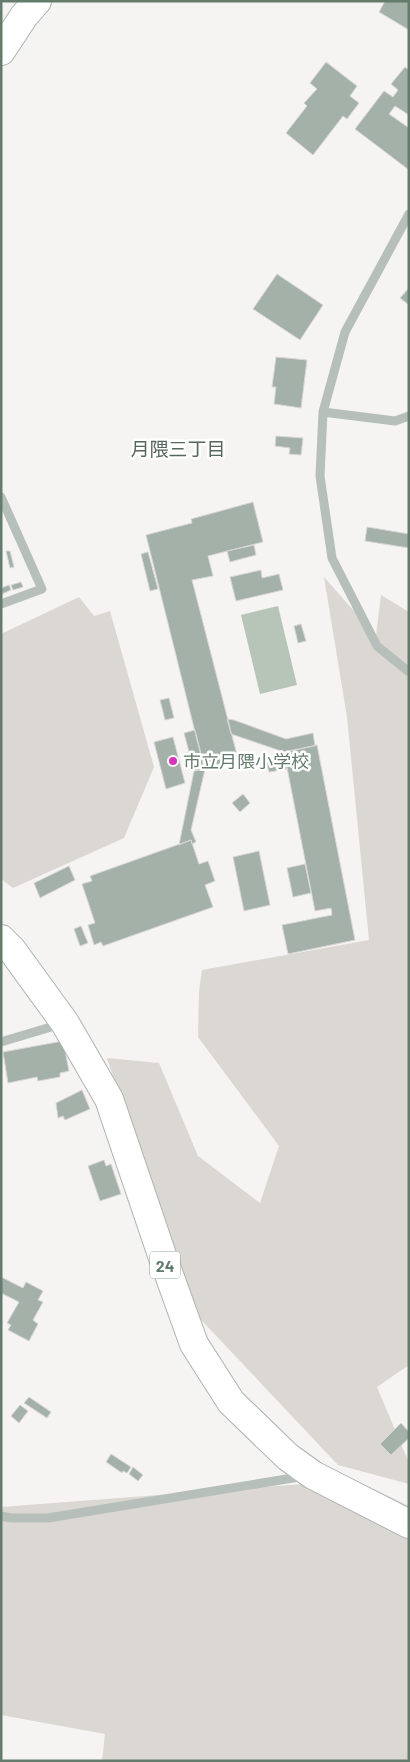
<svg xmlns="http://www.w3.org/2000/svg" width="410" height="1762" viewBox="0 0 410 1762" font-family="Barlow,'Noto Sans JP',sans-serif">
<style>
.green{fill:#dbd7d3}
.water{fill:#b7c5b9}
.building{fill:#a4b1a8;stroke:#d8d6d6}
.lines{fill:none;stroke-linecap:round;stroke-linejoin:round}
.major-casing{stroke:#abb5ae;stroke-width:30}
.minor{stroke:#b7bfba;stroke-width:9}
.major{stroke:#fff;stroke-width:28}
.poi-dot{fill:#d535be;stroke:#fff;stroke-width:2}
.labels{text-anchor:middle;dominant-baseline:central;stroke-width:5;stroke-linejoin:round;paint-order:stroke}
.shield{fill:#fff;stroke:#92a398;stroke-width:1}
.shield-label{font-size:16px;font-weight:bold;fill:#647c6c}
.poi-label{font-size:18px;fill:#647c6c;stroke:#fff;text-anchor:start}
.neighbourhood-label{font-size:19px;fill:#55685b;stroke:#fff}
</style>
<rect width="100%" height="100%" fill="#f6f3f3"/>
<path class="green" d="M324,577L376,636L381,595L409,612V1365L377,1387L409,1463V1484L338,1465L189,1307L107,1058L159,1063L198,1156L260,1203L279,1146L198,1037L199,991L202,970L369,940L347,717Z
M79,597L94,616L110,611L154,767L124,838L13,888L1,879V634Z
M355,1480L409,1506V1761H102L105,1734L1,1715V1507Z"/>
<path class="water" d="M278,606L297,685L260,694L241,615Z"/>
<path class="building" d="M385,1H409V30L379,12Z
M326,62L357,86L350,96L359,103L347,119L343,116L313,155L286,133L307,106L304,103L317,89L310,83Z
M405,67L409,70V115L395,106L389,114L409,128V170L355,129L384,91L393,97L398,90L391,84Z
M277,274L323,305L300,340L253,309Z
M409,288V305L400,298Z
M276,357L307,360L301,408L274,404L276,387H272Z
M276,436L303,438L301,455L289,454L290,448L275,446Z
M253,502L263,542L208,556L213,576L192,580L238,759L204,768L146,535L192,523L191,519Z
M367,527L409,534V548L365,541Z
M254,545L256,555L230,562L227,551Z
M6,551H10L14,567L10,568Z
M148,552L158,589L150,591L141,554Z
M261,570L262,578L279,574L283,590L236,601L230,577Z
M21,582L23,587L13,590L11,585Z
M9,585L11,590L2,594L1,588Z
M301,624L306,641L298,643L294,626Z
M169,698L174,718L165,720L160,700Z
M227,719L234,720L286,739L313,733L315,746L284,752L231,734Z
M195,730L205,769L194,771L184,733Z
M173,737L185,783L166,789L154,742Z
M317,745L355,940L288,954L282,925L332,915L331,908L315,911L284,752Z
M284,755L287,769L269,772L265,759Z
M205,769L191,830L196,842L192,844L191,840L179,845L194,771Z
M243,794L250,803L240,812L232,803Z
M191,840L199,864L208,861L215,881L205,885L213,907L103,946L101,942L94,945L88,925L95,923L82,884L92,881L90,876Z
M259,851L270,905L244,911L233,857Z
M305,864L311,893L293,897L287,868Z
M69,866L75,880L40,898L34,883Z
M81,926L88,943L80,946L74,929Z
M63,1041L69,1071L60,1073V1077L38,1081L37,1077L8,1083L3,1052Z
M82,1090L90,1109L65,1120L63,1116L58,1118L56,1103Z
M104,1160L106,1166L111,1164L121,1194L100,1201L88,1166Z
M1,1277L23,1288L26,1282L43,1291L38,1300L43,1302L33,1320L38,1324L29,1341L8,1330L11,1325L7,1323L19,1302L1,1293Z
M29,1397L51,1412L47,1418L24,1403Z
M20,1405L28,1411L19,1423L11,1416Z
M401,1423L409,1432V1438L391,1455L380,1444Z
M111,1454L131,1467L127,1473L123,1471L122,1473L106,1462Z
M133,1467L143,1475L138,1481L129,1474Z"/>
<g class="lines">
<g class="major-casing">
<path id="major" d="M1,51L24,16L37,1
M1,939L12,950L65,1023L109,1099L163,1258L194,1344L231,1402L288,1457L313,1475L409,1524"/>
</g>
<path class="minor" d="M409,214L345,332L323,412L320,476L332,558L377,646L409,672
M323,412L395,421L409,416
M1,497L42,589L1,604
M1,1042L61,1024
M1,1516L11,1518H48L305,1476"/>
<use href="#major" class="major"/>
</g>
<circle class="poi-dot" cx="173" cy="761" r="5"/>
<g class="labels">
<rect class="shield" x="150" y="1251.5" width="30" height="27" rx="4"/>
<g class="shield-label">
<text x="165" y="1265">24</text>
</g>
<g class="poi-label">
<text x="183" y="761">市立月隈小学校</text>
</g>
<g class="neighbourhood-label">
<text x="178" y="448">月隈三丁目</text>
</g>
</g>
<rect width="410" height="1762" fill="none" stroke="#647c6c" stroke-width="5"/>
</svg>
